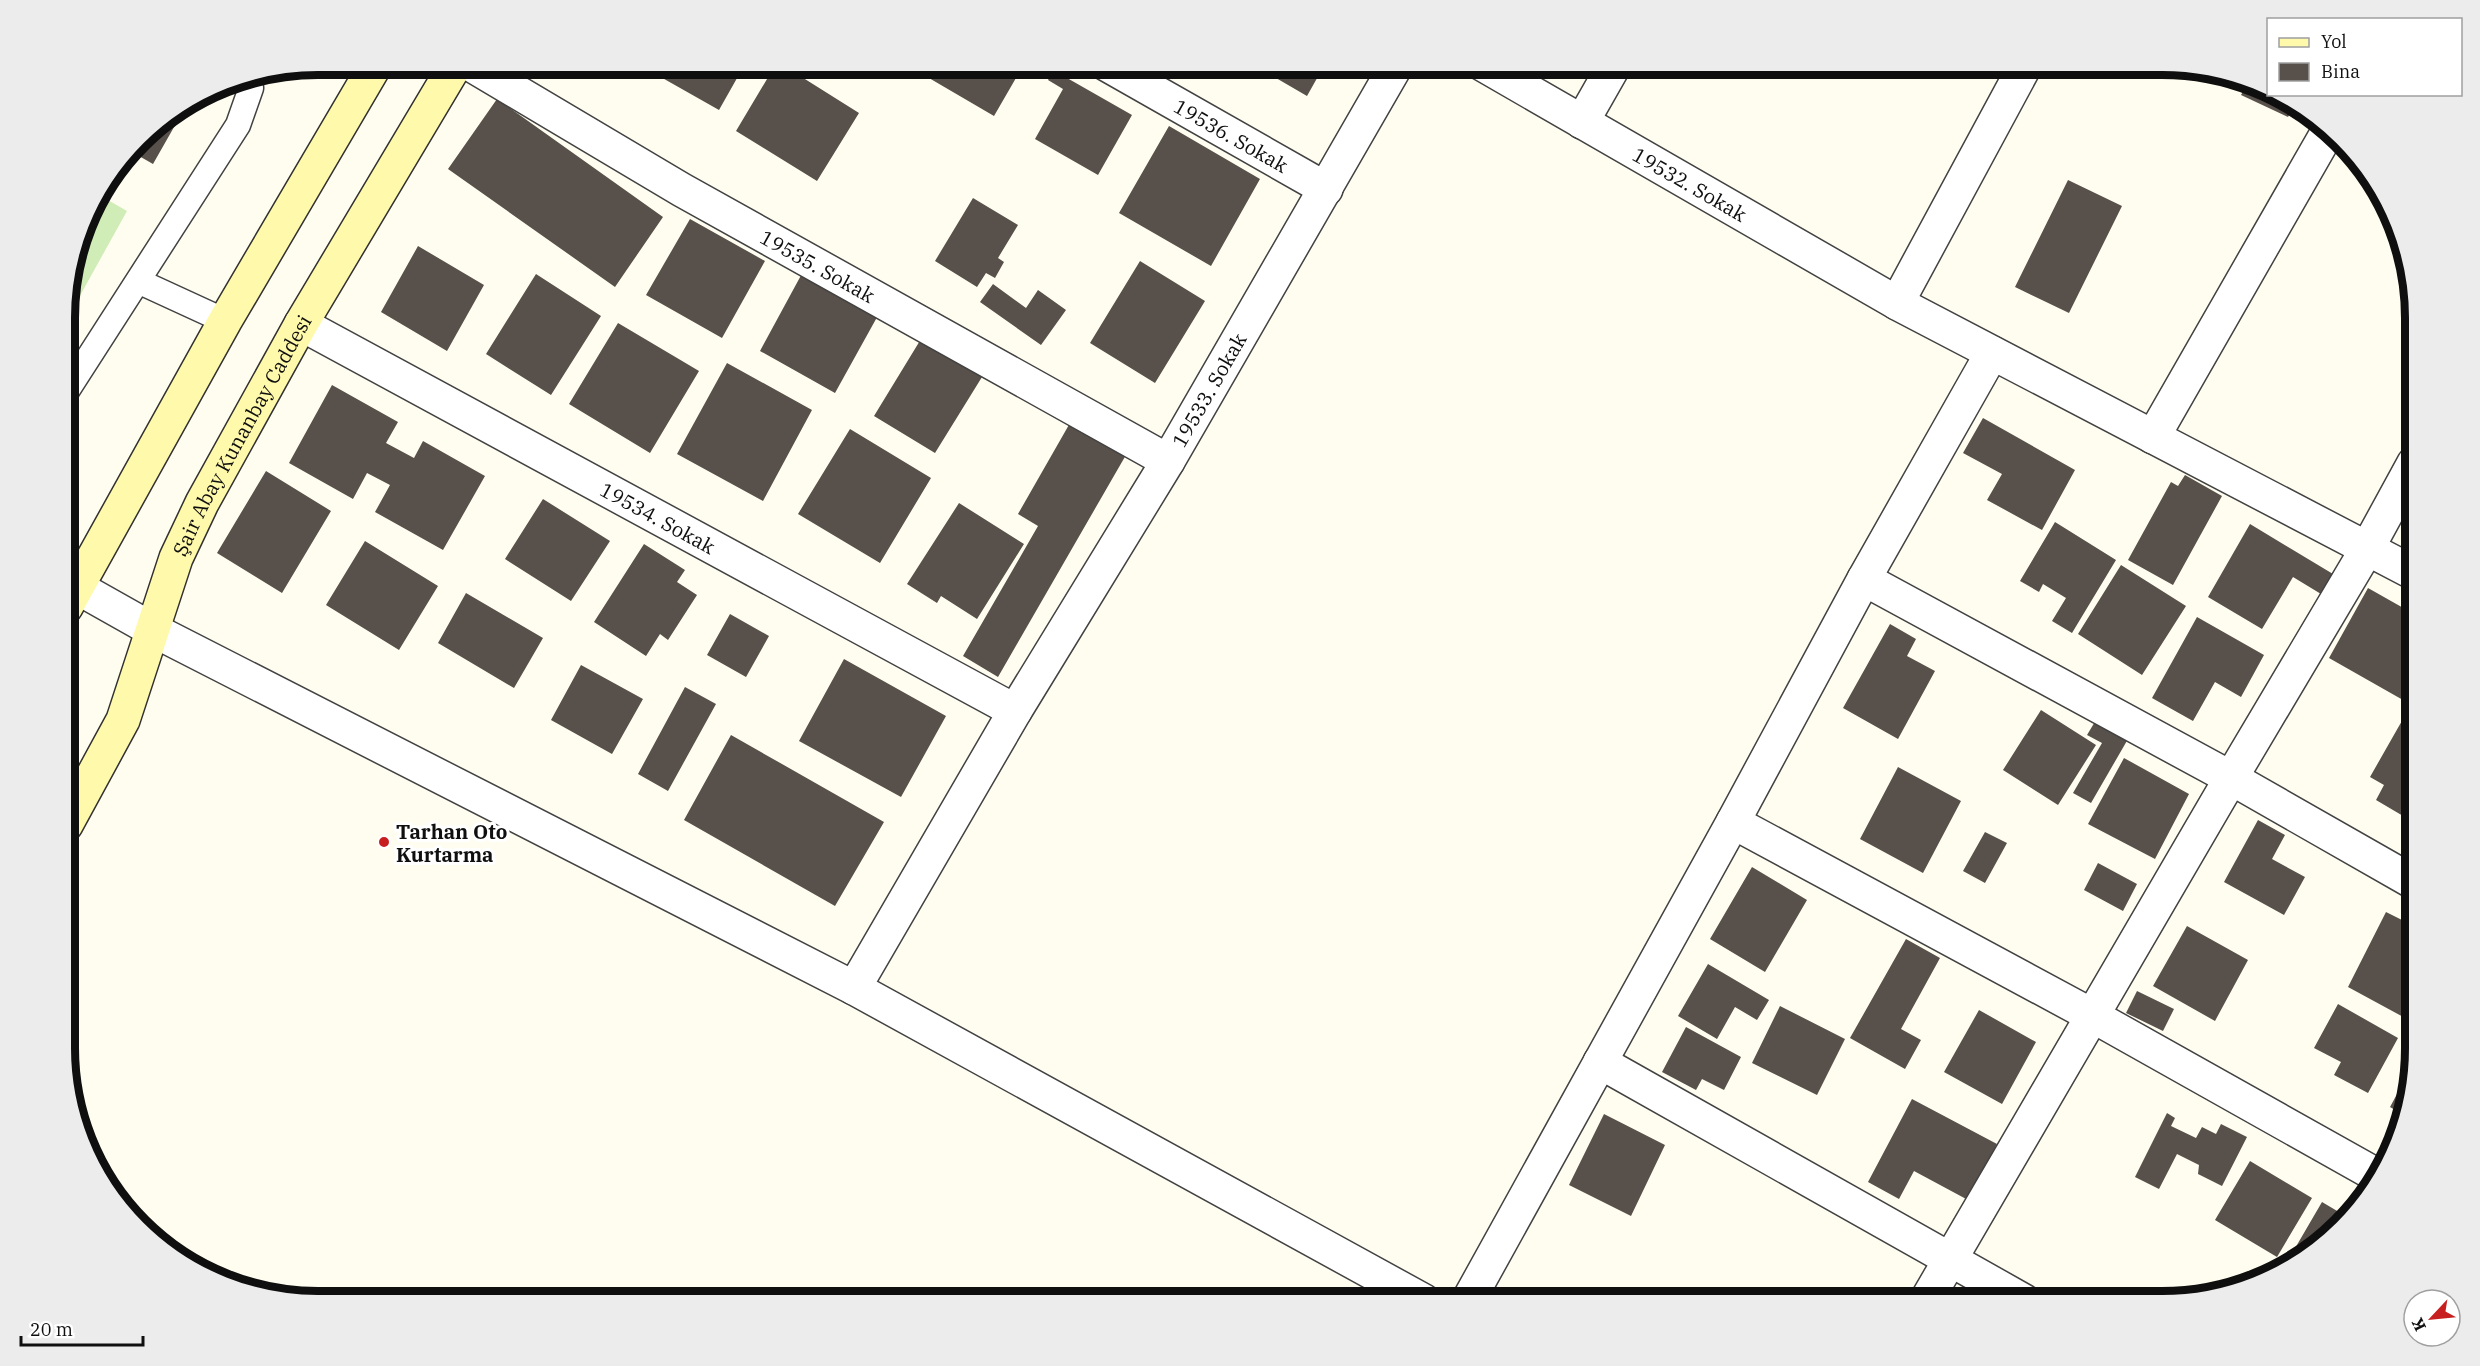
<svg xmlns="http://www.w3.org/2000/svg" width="2480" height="1366" viewBox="0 0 2480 1366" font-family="'IBM Plex Serif',serif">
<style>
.green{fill:#d0ecb7}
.building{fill:#58504a}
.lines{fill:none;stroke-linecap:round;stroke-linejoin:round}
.lane-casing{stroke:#424242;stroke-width:27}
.street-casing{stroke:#424242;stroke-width:36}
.secondary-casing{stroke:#313131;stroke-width:36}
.lane{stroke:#fff;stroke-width:24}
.street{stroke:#fff;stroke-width:33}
.secondary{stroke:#fff9ab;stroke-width:33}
.poi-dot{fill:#c71e1f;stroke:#fff;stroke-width:2}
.labels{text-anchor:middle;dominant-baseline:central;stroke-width:6;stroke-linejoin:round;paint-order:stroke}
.street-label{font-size:20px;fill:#0f0f0f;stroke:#fff}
.poi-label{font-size:20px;font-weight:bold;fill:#0f0f0f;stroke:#fff;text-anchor:start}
.rim{fill:none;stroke:#0f0f0f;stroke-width:8}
</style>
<rect width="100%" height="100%" fill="#fffdf0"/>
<path class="green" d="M99,195L127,211L77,301L67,296L91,206Z"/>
<path class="building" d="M645,64H745L719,110L643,67Z
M776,64H781L859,113L817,181L736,131Z
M905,64H1024L994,116Z
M1252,64H1325L1307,96Z
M1053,70L1132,115L1098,175L1035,139L1063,89L1048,80Z
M2247,84L2268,89V94H2280L2295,105L2288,117L2241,95Z
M497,99L663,217L615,287L448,169Z
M186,106L153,164L132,152L151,128Z
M1169,126L1260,179L1211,266L1119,213Z
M2068,180L2122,206L2069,313L2015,287Z
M973,198L1018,225L998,258L1004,262L995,278L986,273L977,287L935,261Z
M690,219L765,261L722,338L646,295Z
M418,246L484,285L447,351L381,312Z
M1140,261L1205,301L1155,383L1090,343Z
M805,268L881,310L835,393L760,351Z
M536,274L601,316L551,395L486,354Z
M993,284L1026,308L1038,290L1066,310L1041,345L980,302Z
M618,323L699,371L650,453L569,404Z
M921,339L982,377L935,453L874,416Z
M727,363L812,410L763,501L677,454Z
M332,385L398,422L386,443L414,458L423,441L485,476L443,550L375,512L390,485L367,473L353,499L289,463Z
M1074,416L1130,448L998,677L963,656L1038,526L1018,514Z
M1983,418L2075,470L2042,530L1987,500L2002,474L1963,453Z
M850,429L931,478L880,563L798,514Z
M266,471L331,511L282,593L217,553Z
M2185,475L2222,496L2173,585L2128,560L2171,482L2178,486Z
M543,499L610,541L571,601L505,559Z
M959,503L1024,544L977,619L941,596L937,603L907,584Z
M2055,522L2116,560L2072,633L2052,621L2066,598L2043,584L2039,592L2020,581Z
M2250,524L2333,574L2321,594L2293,577L2262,629L2208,597Z
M365,541L438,586L399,650L326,605Z
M644,544L685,570L677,582L697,595L668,640L660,634L646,656L594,622Z
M2121,565L2186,606L2142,675L2078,634Z
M2368,588L2414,614V679L2403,700L2329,658Z
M466,593L543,638L514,688L438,643Z
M730,614L769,636L746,677L707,655Z
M2197,617L2264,655L2241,697L2215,682L2193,721L2152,698Z
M1890,624L1916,639L1907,656L1935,671L1898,739L1843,708Z
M844,659L946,716L901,797L799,741Z
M581,665L643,699L612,754L551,720Z
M685,687L716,704L668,791L638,774Z
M2041,710L2096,745L2058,805L2003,770Z
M2403,719L2415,726V823L2376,800L2384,785L2370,777Z
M2096,720L2128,739L2091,803L2073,793L2102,743L2087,735Z
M731,735L884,822L835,906L684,820Z
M2124,758L2189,794L2155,859L2088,824Z
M1898,767L1961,801L1923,873L1860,839Z
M2258,820L2285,835L2272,859L2305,877L2284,915L2224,882Z
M1985,832L2007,843L1985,883L1963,871Z
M2098,863L2137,884L2123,911L2084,890Z
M1752,867L1807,900L1765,972L1710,939Z
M2415,909V1004L2407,1019L2348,987L2386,912L2408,923Z
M2187,926L2248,960L2215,1021L2153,986Z
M1906,939L1940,958L1901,1029L1921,1040L1905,1069L1850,1038Z
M1708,964L1769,1000L1757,1020L1735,1007L1717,1039L1678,1016Z
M2137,991L2174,1009L2163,1031L2126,1013Z
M2338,1004L2398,1038L2368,1093L2334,1075L2341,1062L2314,1048Z
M1780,1006L1845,1039L1817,1095L1752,1063Z
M1979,1010L2036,1042L2002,1104L1944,1072Z
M1686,1027L1741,1057L1724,1090L1702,1079L1696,1090L1662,1072Z
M2409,1072H2410L2400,1113L2390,1107Z
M1912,1099L1997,1144L1968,1200L1914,1171L1899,1199L1868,1182Z
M2167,1113L2175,1118L2171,1126L2196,1138L2202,1127L2216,1134L2221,1124L2247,1137L2222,1186L2198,1174L2199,1165L2177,1154L2159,1189L2135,1177Z
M1604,1114L1665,1145L1631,1216L1569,1185Z
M2250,1161L2312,1198L2277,1257L2215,1220Z
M2322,1202L2349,1218L2302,1259L2291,1265L2287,1262Z"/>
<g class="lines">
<g class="lane-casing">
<path id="lane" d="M138,281L225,321
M65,394L238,125L251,88L238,80"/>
</g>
<g class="street-casing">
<g id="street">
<path id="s1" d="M470,64L682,190L1168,461"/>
<path id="s2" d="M1106,64L1326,189"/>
<path d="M1397,64L1168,461L1015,711L854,988L1424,1301"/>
<path id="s3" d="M1482,64L1897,303L2414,573"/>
<path d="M1582,122L1615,64"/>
<path d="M1897,303L2026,64"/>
<path id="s4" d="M301,324L1015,711"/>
<path d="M2153,437L2330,128"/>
<path d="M1864,579L2231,778L2415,883"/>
<path d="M66,581L153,630L854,988"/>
<path d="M1733,822L2093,1016L2378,1176"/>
<path d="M1600,1062L2024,1301"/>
<path d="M1468,1301L1733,822L1864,579L1992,353"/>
<path d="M1926,1301L2231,778L2367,549L2414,463"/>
</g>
</g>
<g class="secondary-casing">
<g id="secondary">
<path d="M66,607L225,321L376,64"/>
<path id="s5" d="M66,825L123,720L176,558L202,503L301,324L456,64"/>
</g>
</g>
<use href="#lane" class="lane"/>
<use href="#street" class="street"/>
<use href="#secondary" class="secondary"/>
</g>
<circle class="poi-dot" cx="384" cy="842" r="6"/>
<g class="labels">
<g class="street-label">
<text stroke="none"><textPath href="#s2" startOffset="144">19536. Sokak</textPath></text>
<text stroke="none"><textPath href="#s3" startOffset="240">19532. Sokak</textPath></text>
<text stroke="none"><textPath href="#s1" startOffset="402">19535. Sokak</textPath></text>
<text transform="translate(1209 390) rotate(-60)">19533. Sokak</text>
<text stroke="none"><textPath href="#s5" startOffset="429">Şair Abay Kunanbay Caddesi</textPath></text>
<text stroke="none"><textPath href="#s4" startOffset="406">19534. Sokak</textPath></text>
</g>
<g class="poi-label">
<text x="396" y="831">Tarhan Oto<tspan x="396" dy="23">Kurtarma</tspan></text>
</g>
</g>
<path d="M0 0H2480V1366H0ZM318 75H2162A243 243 0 0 1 2405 318V1048A243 243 0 0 1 2162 1291H318A243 243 0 0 1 75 1048V318A243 243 0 0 1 318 75Z" fill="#ececec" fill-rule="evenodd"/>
<path class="rim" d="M318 75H2162A243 243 0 0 1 2405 318V1048A243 243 0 0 1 2162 1291H318A243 243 0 0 1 75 1048V318A243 243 0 0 1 318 75Z"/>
<rect x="2267" y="18" width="195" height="78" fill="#ffffff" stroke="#9f9f9f" stroke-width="1.5"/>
<rect x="2279" y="38" width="30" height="9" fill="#fff9ab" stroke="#9f9f9f" stroke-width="1.5"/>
<text x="2321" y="48" font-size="18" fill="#0f0f0f">Yol</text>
<rect x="2279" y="63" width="30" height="18" fill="#58504a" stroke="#9f9f9f" stroke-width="1.5"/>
<text x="2321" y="78" font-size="18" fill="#0f0f0f">Bina</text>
<g transform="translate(2432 1318) rotate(244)"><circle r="28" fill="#ffffff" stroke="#9f9f9f" stroke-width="1.5"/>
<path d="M0-4.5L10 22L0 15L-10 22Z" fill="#c71e1f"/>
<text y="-9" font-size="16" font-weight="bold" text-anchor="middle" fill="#0f0f0f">K</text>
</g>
<path d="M21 1336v9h122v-9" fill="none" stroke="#0f0f0f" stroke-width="3"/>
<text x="30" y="1336" font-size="18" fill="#0f0f0f" stroke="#ffffff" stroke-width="4.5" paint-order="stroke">20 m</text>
</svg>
